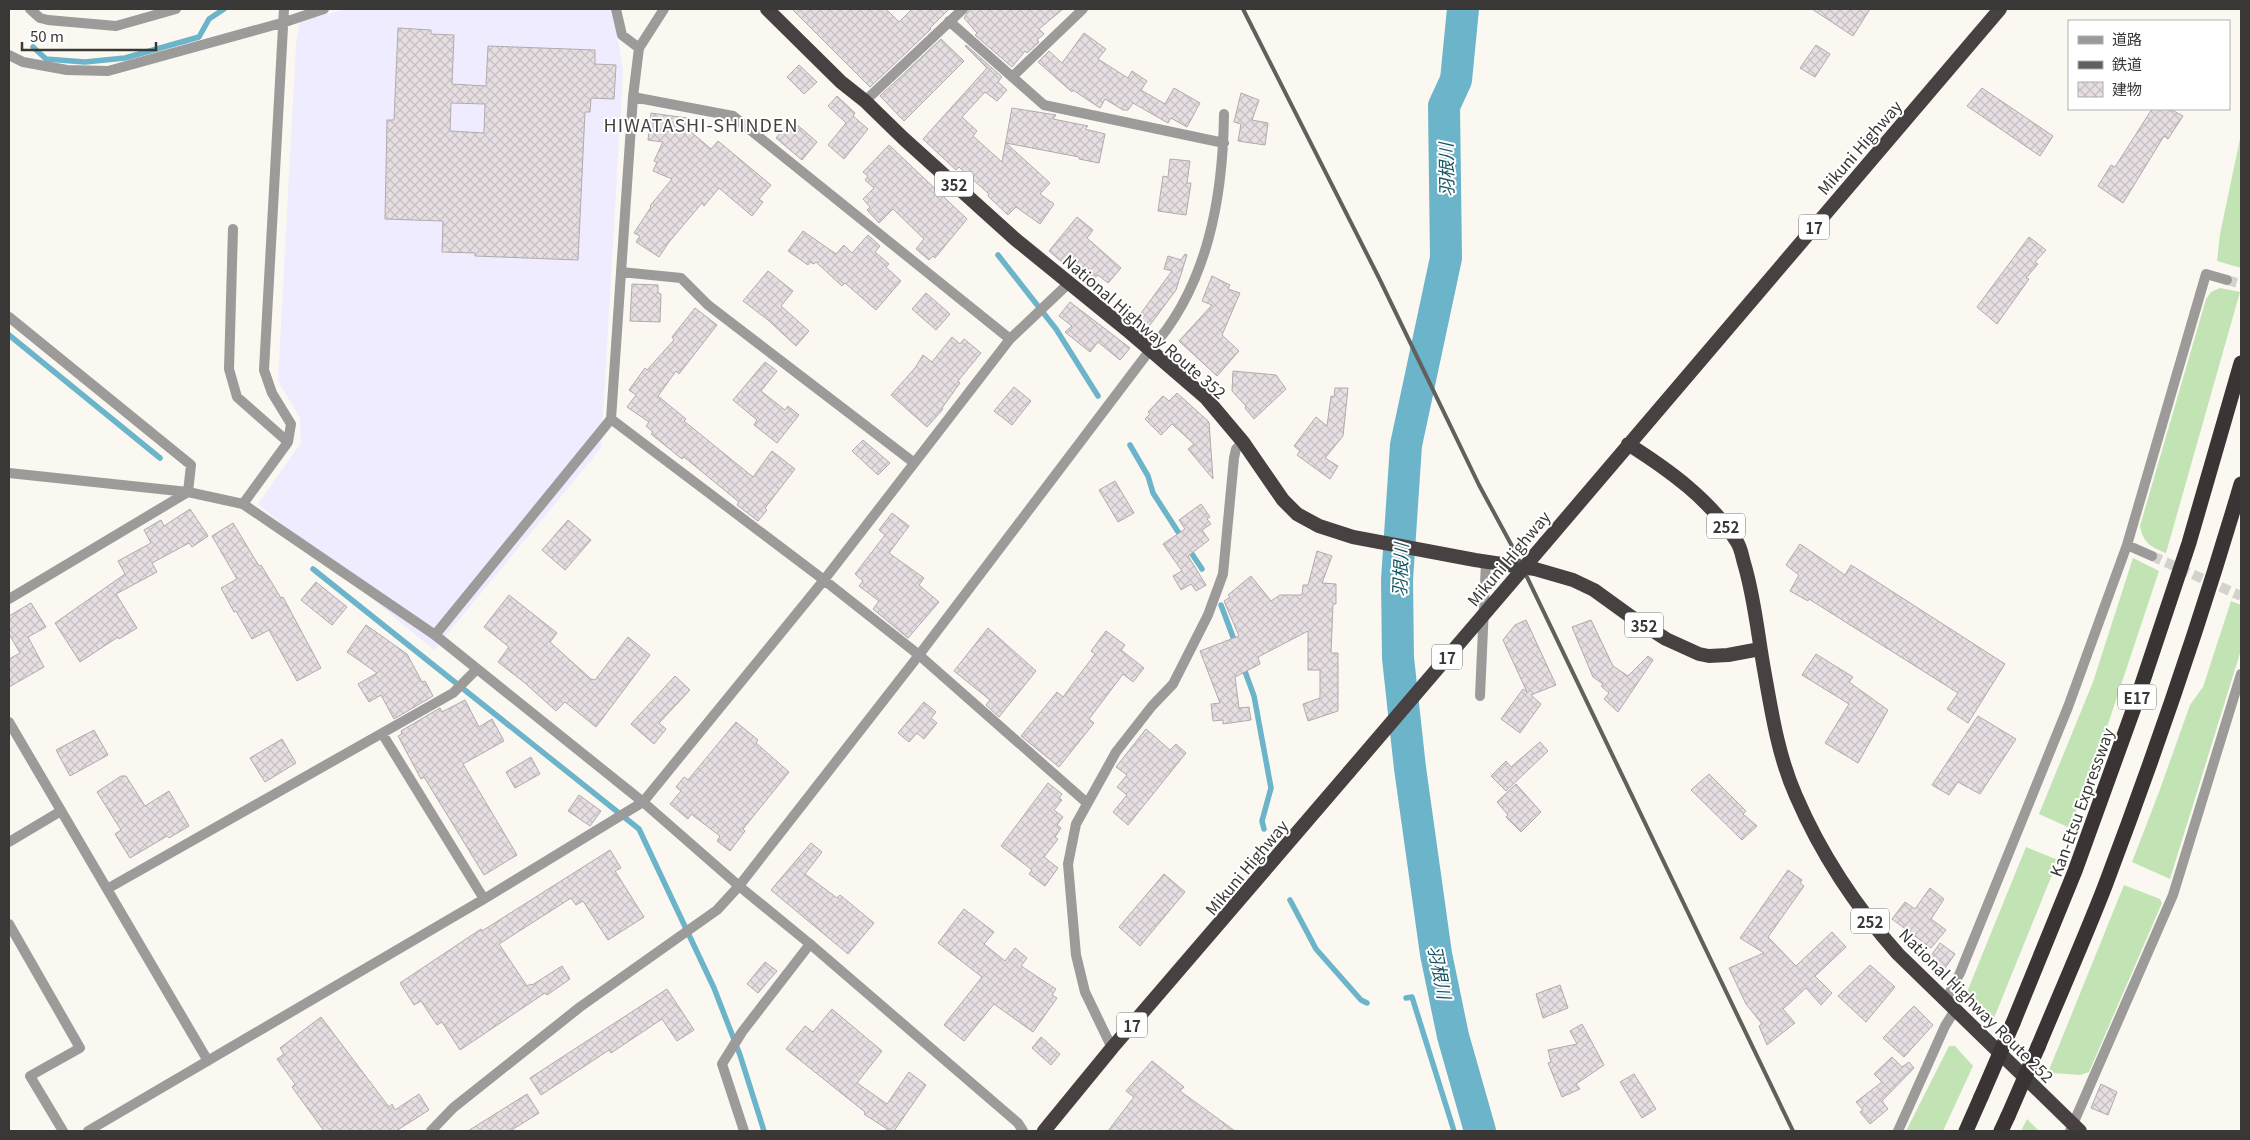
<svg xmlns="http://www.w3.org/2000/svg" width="2250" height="1140" viewBox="0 0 2250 1140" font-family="Georgia,'Noto Sans JP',serif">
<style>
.medical{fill:#eeecfe}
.grass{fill:#c2e4b5}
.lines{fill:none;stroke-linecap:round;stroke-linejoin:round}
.stream{stroke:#6cb4c9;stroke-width:5.5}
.river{stroke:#6cb4c9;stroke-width:32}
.building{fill:url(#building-cross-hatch);stroke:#b2abae;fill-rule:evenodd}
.minor-tunnel{stroke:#d3d2cc;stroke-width:10;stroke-dasharray:10 5;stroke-linecap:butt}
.minor{stroke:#9d9a9a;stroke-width:10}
.tertiary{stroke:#9d9a9a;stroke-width:10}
.trunk{stroke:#484141;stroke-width:14}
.motorway{stroke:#3b3434;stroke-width:15}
.rail{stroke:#61605d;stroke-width:4}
.trunk-bridge{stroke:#484141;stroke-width:14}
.motorway-bridge{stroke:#3b3434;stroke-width:15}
.labels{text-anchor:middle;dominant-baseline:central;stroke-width:4;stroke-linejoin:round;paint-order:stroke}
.shield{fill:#fff;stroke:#747472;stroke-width:1}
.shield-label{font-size:15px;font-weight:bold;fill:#393836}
.street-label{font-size:16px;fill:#393836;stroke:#fff}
.neighbourhood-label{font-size:18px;letter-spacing:1px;fill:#44423d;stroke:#fff}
.water-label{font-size:18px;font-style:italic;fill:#1a5665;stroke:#fff}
</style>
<defs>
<pattern id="building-cross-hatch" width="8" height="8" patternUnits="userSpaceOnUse" patternTransform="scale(1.25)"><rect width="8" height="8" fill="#e6dee2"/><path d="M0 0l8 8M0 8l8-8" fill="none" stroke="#c6bfc2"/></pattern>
</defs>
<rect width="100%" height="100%" fill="#faf8f1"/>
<path class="medical" d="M346,9H613L623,72L601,448L434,650L258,504L301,443L300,418L278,381L296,44L300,21Z"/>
<path class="grass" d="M2241,134V268L2217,261L2220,234Z
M2220,288L2240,292L2166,553C2151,547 2143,543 2140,526L2206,299L2211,292Z
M2133,558L2159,571L2101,745L2070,828L2039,814L2093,682Z
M2231,601L2241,605V650L2170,879L2132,862L2159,792L2190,705L2203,687Z
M2026,847L2058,860L1994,1018L1967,992Z
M2124,885L2160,899L2162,903L2089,1072L2080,1075L2052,1073L2049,1070Z
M1949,1046H1955L1973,1066L1943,1131H1906Z
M2027,1119L2039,1131H2021Z"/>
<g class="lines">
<path class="stream" d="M33,47L46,59L85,62L125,58L199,37L209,19L224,9
M998,255L1056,329L1098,396
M9,335L160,458
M1130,445L1148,476L1153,493L1182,538
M1188,548L1202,569
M313,569L639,829L714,988L740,1055L764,1131
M1221,605L1236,645
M1243,666L1254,696L1271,788L1262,821L1264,829
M1290,900L1316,949L1361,1000L1367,1003
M1406,998L1412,997L1454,1131"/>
<path class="river" d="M1463,9L1456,80L1444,106L1446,258L1406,445L1397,580L1398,658L1410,768L1436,954L1453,1036L1480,1131"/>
</g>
<path class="building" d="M792,9H886L899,22L912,9H949L930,28L931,29L870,87Z
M970,9H1063L1039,29L1044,34L1037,40L1039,42L1027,53L1025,51L1012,67L975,35L977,33L964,18Z
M1812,9H1870L1853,36Z
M398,28L431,30V34L454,35L452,84L486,86L488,46L595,50V64L616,65L614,99L591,98L590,112H585L578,260L475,256V253L442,252L443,221L385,219L387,120H394ZM451,103L485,104L484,133L450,131Z
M1084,33L1106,49L1098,59L1128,78L1132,71L1147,81L1141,90L1165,104L1174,88L1200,103L1187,127L1171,118L1168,123L1133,103L1128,110H1123L1105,99L1100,108L1073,90L1072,92L1038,62L1049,51L1062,63Z
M941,39L964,61L904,121L880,96Z
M966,45L1002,77L998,82L1007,90L997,101L985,92L962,117L977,131L973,136L1002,162L1012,108L1056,115L1053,119L1088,126L1085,129L1105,134L1099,163L1079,159V157L1006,143L1050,183L1040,194L1054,204L1040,224L1016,207L1008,215L988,196L989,194L959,167L956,170L923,139L987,68L965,46Z
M1816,45L1830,54L1815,77L1800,68Z
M799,65L817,82L804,94L787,77Z
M1982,88L2053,136L2040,156L1967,106Z
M1241,93L1259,100L1252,120L1268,123L1265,145L1238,141L1241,124L1234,122Z
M837,96L855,113L853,116L868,129L844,159L828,145L846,123L828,106Z
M2152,109H2170L2183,116L2168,139L2164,136L2123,203L2098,186L2111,165L2115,167Z
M651,113L687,118L686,125L691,126V132L711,149L718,141L771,185L759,199L763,202L752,216L719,188L704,206L702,203L669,242L659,257L636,242L640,236L634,233L651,207L650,206L672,179L653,171L657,162L654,161L663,142L648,140Z
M795,123L817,142L802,160L776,138L786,126L790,129Z
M889,145L967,219L935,258L933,256L929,260L916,249L924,239L893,209L879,223L867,210L870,207L863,199L874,188L865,180L868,176L863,172Z
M1170,159L1190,161L1187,183H1191L1186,215L1158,211L1163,176L1168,177Z
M1077,217L1093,230L1087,238L1121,268L1108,283L1098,275L1095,278L1068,255L1062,262L1049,251Z
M803,231L836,254L844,245L852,253L868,235L880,246L875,252L889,264L886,267L901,281L876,310L845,283L842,286L816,262L814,264L810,262L808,265L788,251Z
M2029,237L2046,250L2035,262L2038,264L2026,278L2029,279L1997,324L1977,307Z
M1185,254L1187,255L1176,290L1147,329L1136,320L1172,271L1164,269L1168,256L1181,260Z
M768,271L793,291L781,306L809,331L796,346L768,320L743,301Z
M1212,276L1230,285L1228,289L1240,293L1222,335L1239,351L1217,376L1179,341L1212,305L1202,301Z
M632,284L658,285V293L661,294L660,322L630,321Z
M926,293L950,314L936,330L912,309Z
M1070,302L1130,348L1120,360L1098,342L1090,352L1065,332L1072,326L1059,316Z
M695,308L717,325L679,374L676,371L658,396L686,419L684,421L753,477L772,451L795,469L765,508L767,510L758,521L737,505L739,502L684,457L682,459L651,434L653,432L646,426L649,422L627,407L636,395L629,390L645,368L647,370L674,340L672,337Z
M952,337L960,344L964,339L981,353L958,381L960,383L942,408L943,409L927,427L891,395L915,368L923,355L932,362Z
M765,362L777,371L761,391L785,410L788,406L799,415L777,443L754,425L757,420L733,400Z
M1233,371L1276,375L1286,389L1254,419L1245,408L1246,406L1232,391Z
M1014,387L1031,401L1012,425L994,411Z
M1335,388H1348L1343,436L1325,458L1338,466L1330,479L1297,455L1300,451L1294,446L1316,417L1327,426L1331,396L1334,397Z
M1177,393L1209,422L1213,479L1188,449L1194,444L1172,424L1161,435L1145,419L1150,414L1148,412L1163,396L1169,401Z
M863,440L890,463L878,475L852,451Z
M1115,481L1134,513L1118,522L1099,490Z
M1201,504L1210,517L1207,519L1211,524L1202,530L1209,540L1188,556L1206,585L1196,591L1191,584L1181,590L1173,576L1182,571L1163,544L1185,529L1179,520Z
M190,509L208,536L192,547L189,543L152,563L157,572L116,594L137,628L119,639L118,637L80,662L55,623L125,574L118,561L151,543L144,530L161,520L164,526Z
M892,513L909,526L889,553L924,578L919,585L939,602L908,638L873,609L879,601L859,586L863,581L855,574L885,535L879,530Z
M568,520L591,540L565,570L542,550Z
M233,523L259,566L261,565L281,598L283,597L321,668L297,681L269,630L252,639L236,611L234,612L221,588L237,579L212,536Z
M1800,544L1845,575L1851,565L2005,664L1968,723L1947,709L1958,693L1809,599L1808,601L1790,591L1799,575L1786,565Z
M1317,551L1332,556L1322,583L1336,584V604H1333L1331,653H1338V711L1308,721L1303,704L1320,698V670H1308V631L1258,657L1260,664L1235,677L1239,708L1249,707L1251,720L1223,724V720L1213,721L1211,704L1220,703L1200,651L1239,636L1224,601L1230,597L1228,595L1251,576L1271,601L1280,595H1302L1303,585H1308Z
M316,582L347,607L332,625L301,600Z
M509,595L557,633L550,642L591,679L595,680L628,637L650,655L596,727L565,702L556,711L525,683L498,662L509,647L484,627Z
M31,603L46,627L28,637L44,667L9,687V659L20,653L9,634V616Z
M1526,620L1556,685L1531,695L1541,704L1520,733L1501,719L1523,689L1527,692L1503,640L1515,625Z
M1591,620L1613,666L1628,676L1648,656L1653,660L1618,712L1604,699L1609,693L1601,686L1603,684L1593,677L1572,627Z
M366,625L407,654L422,682L425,681L433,696L394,719L381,695L369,702L358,684L377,673L347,652Z
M988,628L1036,671L999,717L986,705L990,700L954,671Z
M1106,631L1125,645L1121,650L1144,668L1133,682L1123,674L1089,719L1094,723L1059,767L1021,736L1057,692L1063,697L1095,654L1091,651Z
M1816,654L1853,677L1849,682L1888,710L1858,763L1825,743L1849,704L1802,675Z
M675,676L690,690L659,723L666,729L654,744L631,724Z
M465,700L479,727L492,719L504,741L463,764L517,855L484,875L424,777L421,779L398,736L402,734L401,731L440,708L442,712Z
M924,702L936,712L931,718L937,723L924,739L917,733L909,742L898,733Z
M1978,716L2016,739L1980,794L1958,782L1949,795L1932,785Z
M736,722L758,740L756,743L789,772L743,829L745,831L730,851L717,841L720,836L691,814L688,819L670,804L681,791L676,787L684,777L688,780Z
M1146,729L1170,750L1176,744L1186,753L1128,825L1113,812L1127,795L1117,787L1127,775L1116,767Z
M94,730L108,755L70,776L56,750Z
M282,739L296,763L265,782L250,758Z
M1540,742L1548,751L1506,791L1491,776L1506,761L1511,767Z
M531,757L540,774L515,788L506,772Z
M1709,774L1746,811L1743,814L1757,826L1742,840L1691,790Z
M121,776H126L145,806L169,791L189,826L169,838L167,836L130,858L115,834L121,830L97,792Z
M1048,783L1062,794L1059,798L1062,800L1054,810L1063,817L1057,825L1061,828L1055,837L1058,839L1044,857L1058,868L1045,886L1029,874L1032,870L1001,846Z
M1516,784L1541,812L1521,832L1506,817L1508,815L1497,802Z
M579,795L601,811L590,826L568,811Z
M811,843L822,852L805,874L837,898L840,895L874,923L848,954L771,890Z
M610,850L621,868L615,871L644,917L608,940L583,901L576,905L571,898L499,944L527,986L531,984L532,985L562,966L570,979L547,995L545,993L460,1050L442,1022L437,1025L421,1001L414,1005L400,983L481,929L482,931Z
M1788,870L1802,880L1800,883L1804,886L1768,937L1796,966L1832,932L1846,947L1815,976L1832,993L1821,1005L1806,988L1783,1009L1795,1023L1767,1045L1759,1026L1762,1024L1746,1004L1729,968L1764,953L1740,938Z
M1164,874L1185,892L1140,946L1119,927Z
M1930,888L1944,899L1931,919L1946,930L1931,948L1892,919L1905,902L1915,909Z
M964,909L994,932L984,944L1005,961L1015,948L1027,958L1021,966L1056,989L1052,995L1057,998L1033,1032L994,1004L964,1041L944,1025L982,977L938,943Z
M1940,943L1955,954L1943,971L1928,960Z
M765,962L777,971L758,993L747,984Z
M1870,965L1895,987L1866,1022L1838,996Z
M1560,985L1568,1008L1543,1018L1536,994Z
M667,989L694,1030L677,1041L662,1019L611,1053L609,1050L541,1095L530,1078Z
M1914,1006L1933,1025L1904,1057L1883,1038Z
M832,1009L882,1051L857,1083L887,1104L909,1072L926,1085L894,1131H890L864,1114L865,1112L786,1049L805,1026L813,1032Z
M321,1017L389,1107L392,1104L395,1110L419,1094L429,1110L396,1131H324L292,1087L295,1084L277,1059L284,1054L280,1048Z
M1582,1024L1604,1065L1576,1084L1580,1089L1562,1097L1548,1063L1551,1062L1548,1050L1577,1044L1570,1031Z
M1041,1037L1060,1054L1051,1065L1032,1048Z
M1892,1057L1902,1067L1909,1062L1914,1068L1882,1101L1888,1109L1870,1124L1860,1112L1863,1110L1856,1102L1882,1082L1874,1074Z
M1152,1061L1184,1087L1180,1091L1235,1131H1108L1134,1097L1126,1091Z
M1634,1074L1656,1109L1642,1118L1620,1082Z
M2101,1084L2117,1092L2108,1115L2091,1108Z
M527,1094L539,1113L510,1131H468Z"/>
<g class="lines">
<path class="minor-tunnel" d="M2227,280L2241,284
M2152,556L2241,596"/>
<path class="minor" d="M30,9L40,18L48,20L116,26L176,9
M616,9L622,35L639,48
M949,21L1044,105L1224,143
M9,55L23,62L67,70L108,71L285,22L324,9
M1012,77L1083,9
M633,97L733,116L1010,339
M865,101L963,9
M233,229L229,369L237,397L288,442
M621,272L681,278L708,305L913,462
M9,317L191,465L188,492L9,599
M1150,350C1208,286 1223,197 1224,114
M611,419L824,580L919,655L1087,803
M243,504L288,442L291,424L272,393L264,370L284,9
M2127,545L2152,556
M435,635L611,419L633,97L639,48L664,9
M1480,696L1486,562
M9,722L208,1061
M383,735L484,899
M9,842L61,811
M107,889L453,693L476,670
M9,924L80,1048L30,1076L63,1131
M1945,1001L1960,973L2068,707L2127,545L2206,274L2227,280
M1112,1048L1085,992L1076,955L1068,864L1076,824L1116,752L1152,706L1173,684L1208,615L1223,574L1234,458L1236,449L1243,442
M88,1131L484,899L643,802L824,580L1010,339L1069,283
M744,1131L722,1064L742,1032L810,944
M1898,1131L1945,1026L1955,1010
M2070,1131L2173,895L2241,674"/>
<path class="tertiary" d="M9,473L188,492L243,504L435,635L643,802L739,886L810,944L1018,1123L1023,1131
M431,1131L453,1108L580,1007L717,910L739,886L919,655L1150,350"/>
<path class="trunk" d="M767,9L841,82L865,101L903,138L1015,239L1127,330L1206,398L1243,442L1283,500L1297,514L1319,526L1353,537L1475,560L1535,569L1573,580L1594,590L1630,616L1666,639L1699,654L1709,656L1728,655L1760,649
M1628,444C1669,470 1711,500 1737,542C1741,548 1742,556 1744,563C1755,599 1758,638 1765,675C1772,715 1779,758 1796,796C1821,854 1856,907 1898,954L2080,1131
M1545,543L2000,9
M1044,1131L1112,1048L1349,772"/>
<path class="motorway" d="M2013,1023L2075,871L2135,705L2189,543L2241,363
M2038,1047C2060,994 2084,940 2105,886C2155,754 2201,620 2241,484
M1966,1131L1981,1097
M2001,1131L2008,1116"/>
<path class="rail" d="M1243,9L1379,278L1479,485L1512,546L1793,1131"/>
<path class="trunk-bridge" d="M1349,772L1545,543"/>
<path class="motorway-bridge" d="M1981,1097L2013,1023
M2008,1116L2038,1047"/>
</g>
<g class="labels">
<g class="shield">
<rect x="935" y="171.5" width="38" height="25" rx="4"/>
<rect x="1799" y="214.5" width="30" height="25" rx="4"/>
<rect x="1707" y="513.5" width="38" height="25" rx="4"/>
<rect x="1625" y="612.5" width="38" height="25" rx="4"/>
<rect x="1432" y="644.5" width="30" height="25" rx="4"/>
<rect x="2118" y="684.5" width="38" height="25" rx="4"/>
<rect x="1851" y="908.5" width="38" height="25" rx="4"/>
<rect x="1117" y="1012.5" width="30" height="25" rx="4"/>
</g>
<g class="shield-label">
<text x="954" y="184">352</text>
<text x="1814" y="227">17</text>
<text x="1726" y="526">252</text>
<text x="1644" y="625">352</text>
<text x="1447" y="657">17</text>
<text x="2137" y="697">E17</text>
<text x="1870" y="921">252</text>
<text x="1132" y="1025">17</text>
</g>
<g class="street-label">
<text transform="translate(1859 147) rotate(-49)">Mikuni Highway</text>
<text transform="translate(1145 326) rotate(41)">National Highway Route 352</text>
<text transform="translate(1508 558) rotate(-50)">Mikuni Highway</text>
<text transform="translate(2081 802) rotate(-70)">Kan-Etsu Expressway</text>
<text transform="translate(1246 867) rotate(-50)">Mikuni Highway</text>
<text transform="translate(1977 1005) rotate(45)">National Highway Route 252</text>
</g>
<g class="neighbourhood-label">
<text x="701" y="124">HIWATASHI-SHINDEN</text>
</g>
<g class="water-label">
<text transform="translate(1445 170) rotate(-91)">羽根川</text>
<text transform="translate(1399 570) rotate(-88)">羽根川</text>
<text transform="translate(1441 972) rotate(79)">羽根川</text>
</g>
</g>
<rect width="2250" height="1140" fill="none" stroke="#393836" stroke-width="20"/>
<rect x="2068" y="20" width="162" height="90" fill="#ffffff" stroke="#b0afaf"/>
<rect x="2078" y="36" width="25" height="8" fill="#9d9a9a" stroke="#b0afaf"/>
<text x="2112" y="45" font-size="15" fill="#393836">道路</text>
<rect x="2078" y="61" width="25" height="8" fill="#61605d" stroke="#b0afaf"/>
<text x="2112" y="70" font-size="15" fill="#393836">鉄道</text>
<rect x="2078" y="82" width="25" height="15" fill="url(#building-cross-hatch)" stroke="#b0afaf"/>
<text x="2112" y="95" font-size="15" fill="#393836">建物</text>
<path d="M22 42v8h134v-8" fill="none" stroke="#393836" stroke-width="2.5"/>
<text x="30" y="42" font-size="15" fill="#393836" stroke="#ffffff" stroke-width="4" paint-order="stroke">50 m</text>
</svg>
